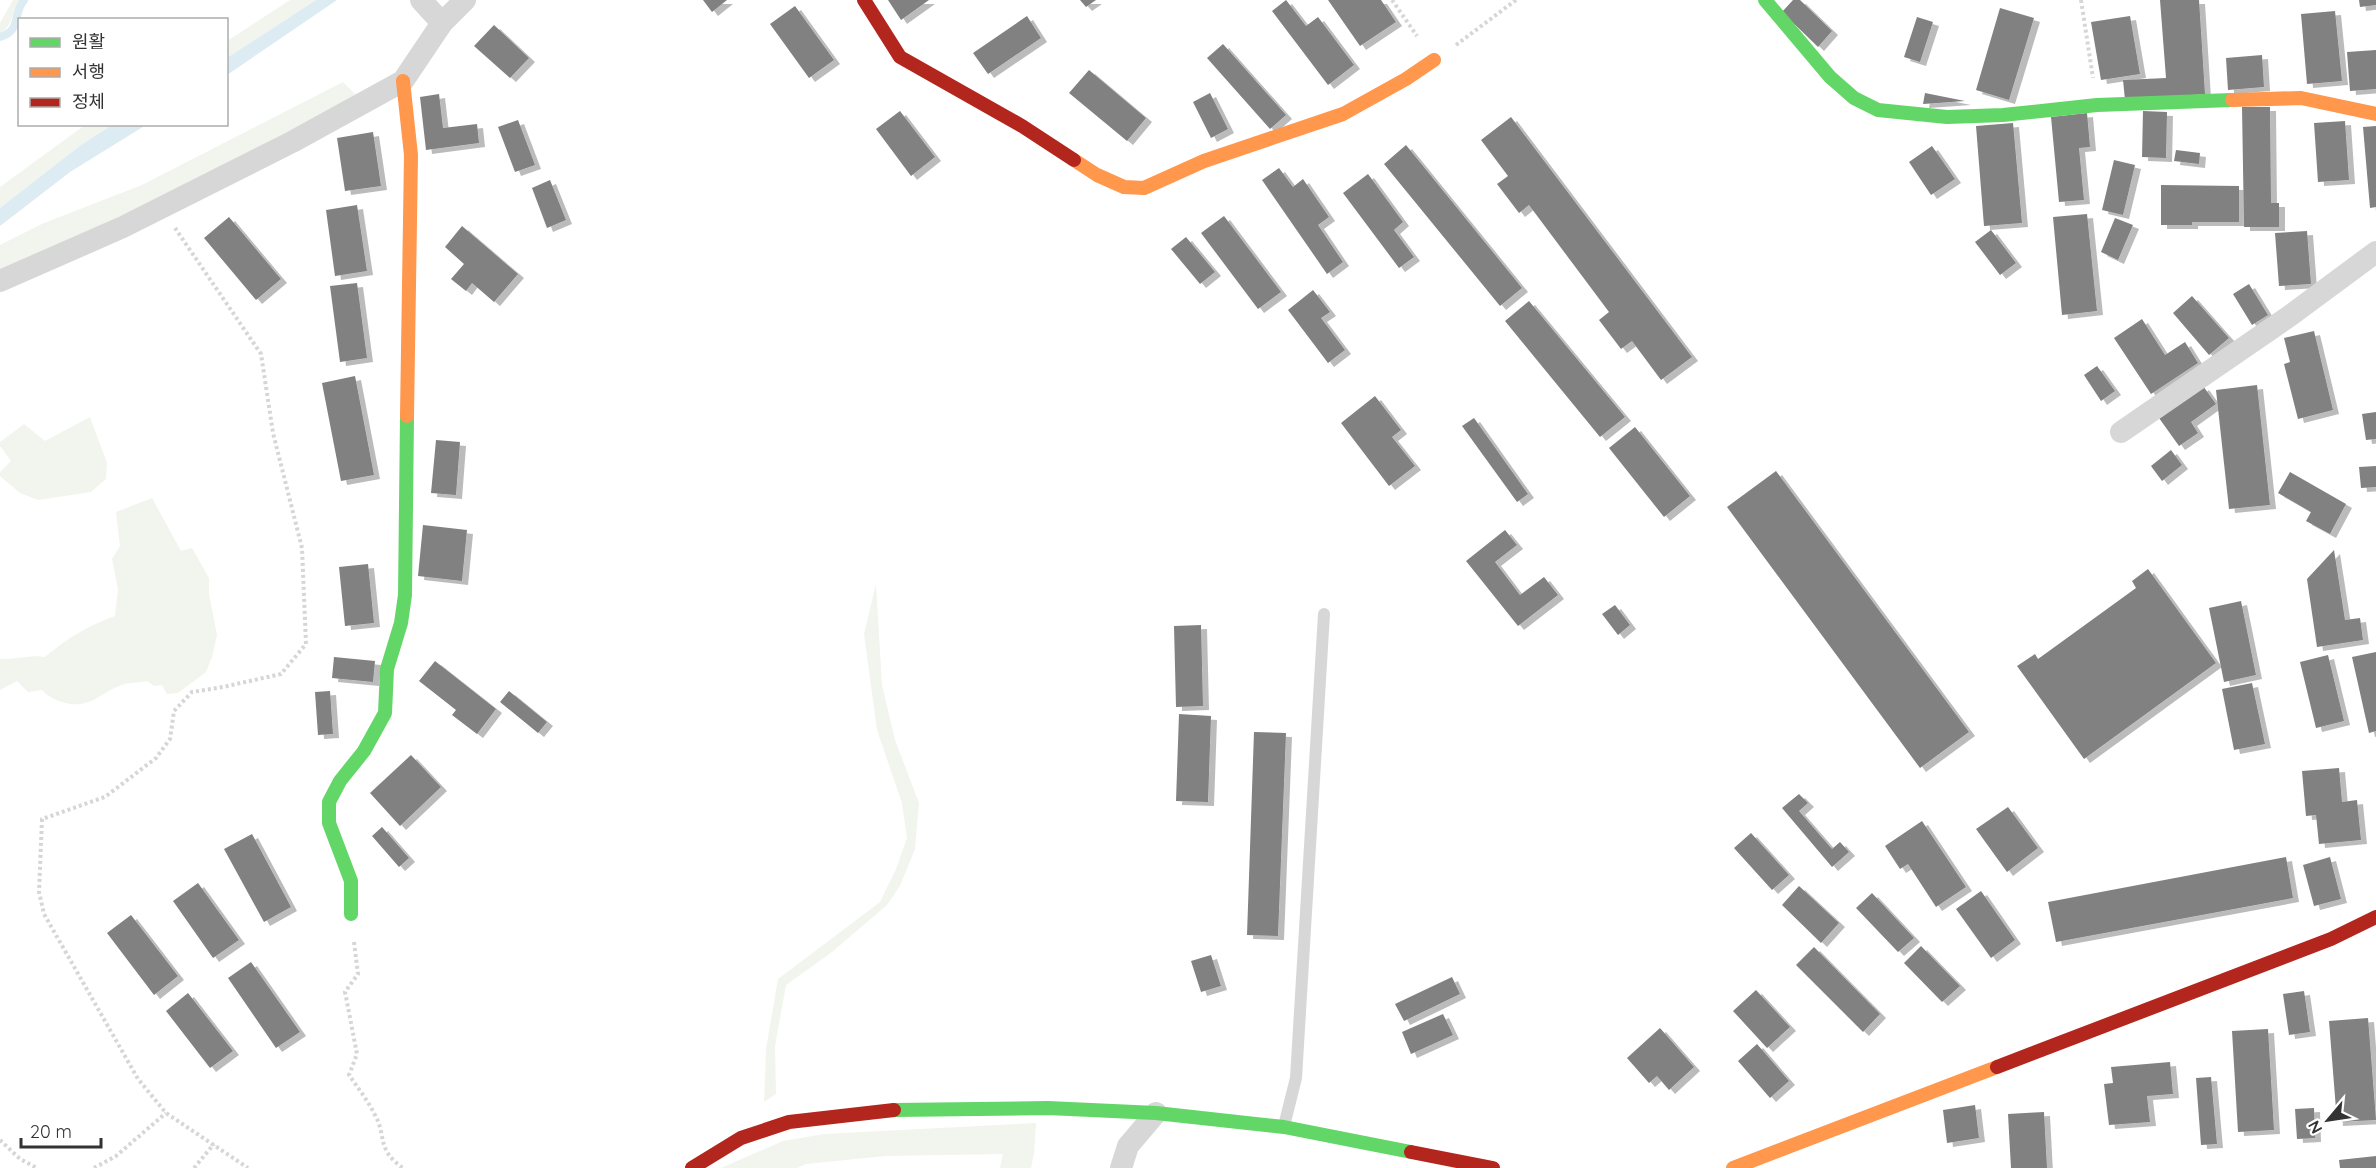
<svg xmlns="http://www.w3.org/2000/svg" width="2376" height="1168" viewBox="0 0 2376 1168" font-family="Quicksand,'Noto Sans KR',sans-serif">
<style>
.green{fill:#f1f5ed}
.water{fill:#ddebf3}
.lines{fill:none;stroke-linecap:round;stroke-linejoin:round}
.stream{stroke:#ddebf3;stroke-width:8}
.building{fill:#818181;filter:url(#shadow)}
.path{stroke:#d6d6d6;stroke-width:4;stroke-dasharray:3 3;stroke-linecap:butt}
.lane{stroke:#d7d7d7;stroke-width:12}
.street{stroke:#d7d7d7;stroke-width:22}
.fast{stroke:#63d668;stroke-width:14}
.slow{stroke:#ff974d;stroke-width:14}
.jam{stroke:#b3261e;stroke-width:14}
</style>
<defs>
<filter id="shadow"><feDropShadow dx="6" dy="4" stdDeviation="0" flood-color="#0004"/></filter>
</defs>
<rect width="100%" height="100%" fill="#fff"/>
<path class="green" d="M13,0H20C12,11 13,27 0,33V23Z
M290,0H316L227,58V41Z
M343,82L358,97L159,202L0,272V245L44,223L142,185Z
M85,125H112L81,145L0,208V187Z
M90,417L107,463L106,479L91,492L38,500L20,493L0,476V472L11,461L0,446V442L24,424L45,441Z
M152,498L181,551L192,548L209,578V594L217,635L212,657L206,672L178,693L167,694L162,685L154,686L147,681C138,683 127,682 119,686C97,695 89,710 62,702C53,699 49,697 42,690L28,692L17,681L0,690V659C15,660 30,654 45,657C69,637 86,627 115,616L118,589L112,559L120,546L116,512Z
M876,584L882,685L895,740L919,803L915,849L900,886L887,905L832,952L786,985L775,1046L776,1094L764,1102L766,1049L778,979L880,902L896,869L907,838L902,803L877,730L864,634Z
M1036,1123L1034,1153L1031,1168H1000L1003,1154L885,1156L806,1164L797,1168H721L783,1141L824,1134Z"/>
<path class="water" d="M316,0H337L227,75V58Z
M112,125H146L70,172L0,226V208L81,145Z"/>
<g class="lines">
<path class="stream" d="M0,37C22,30 12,15 24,0"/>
</g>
<path class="building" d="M703,0H727L712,12Z
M888,0H929L901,20Z
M1080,0H1096L1086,7Z
M1286,0L1306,26L1318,17L1354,65L1328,85L1272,11Z
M1328,0H1381L1396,22L1360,46Z
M1793,0H1800L1832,31L1818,47L1782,12Z
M2160,0H2199L2205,94L2125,100L2123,80L2166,78Z
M2359,0H2376V5L2360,7Z
M795,6L834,60L809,78L770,24Z
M2000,8L2034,18L2009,100L1976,90Z
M2335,11L2342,81L2307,84L2301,14Z
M1027,16L1041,38L988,74L973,53Z
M2130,16L2140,74L2101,80L2091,22Z
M1917,17L1933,22L1920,62L1904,57Z
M494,25L529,58L510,78L474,46Z
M1223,44L1286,115L1270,129L1207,58Z
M2376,50V89L2350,91L2347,52Z
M2262,55L2264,87L2228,90L2226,58Z
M1089,70L1146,118L1127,141L1069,93Z
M1210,93L1228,129L1211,138L1193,102Z
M1925,93L1965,101L1923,104Z
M439,94L443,128L477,124L479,143L426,150L420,97Z
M2242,107H2270L2271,203H2279V227H2244Z
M900,111L935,157L911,176L876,129Z
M2143,111L2167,112L2166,158L2142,157Z
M2087,113L2090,147L2079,148L2084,200L2059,202L2051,117Z
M1511,117L1692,357L1661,380L1632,341L1621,349L1599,320L1609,312L1529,205L1519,213L1497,184L1508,176L1481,140Z
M518,120L535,165L515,172L498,127Z
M2345,121L2349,180L2318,182L2314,123Z
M2013,123L2022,223L1984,226L1976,126Z
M2376,126V207L2370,208L2363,127Z
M373,132L381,186L345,191L337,138Z
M1406,145L1522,288L1500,306L1384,164Z
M1932,146L1955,179L1931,195L1909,162Z
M2176,150L2200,153L2199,164L2174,161Z
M2114,160L2135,165L2123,215L2102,210Z
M1279,168L1293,187L1303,179L1329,217L1318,225L1343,262L1327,274L1262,180Z
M1368,174L1403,222L1394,230L1414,257L1399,268L1343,193Z
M550,180L566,220L547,228L532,188Z
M2161,185L2239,186V222H2192V225H2161Z
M357,205L367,271L335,276L326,210Z
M2087,214L2097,311L2062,315L2053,217Z
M1224,216L1281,292L1258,309L1201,233Z
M229,217L281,279L256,300L204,238Z
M2115,218L2133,225L2118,260L2101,252Z
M462,226L518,274L494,302L472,283L466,291L451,279L464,264L445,247Z
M1991,230L2016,263L2000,275L1975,242Z
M2307,231L2311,284L2279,286L2275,233Z
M1186,237L1215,272L1200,284L1171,249Z
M357,283L367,358L340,362L330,286Z
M2249,284L2268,315L2252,325L2233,294Z
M1313,290L1330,312L1321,318L1345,350L1328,363L1288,310Z
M2192,296L2229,338L2209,355L2173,313Z
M1529,301L1625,417L1600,437L1505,321Z
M2142,319L2165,355L2185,342L2198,363L2151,394L2114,338Z
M2314,331L2333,410L2298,419L2284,364L2290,362L2284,338Z
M2097,366L2115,391L2101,401L2084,375Z
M355,376L374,475L341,481L322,383Z
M2257,385L2270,505L2229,509L2216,390Z
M2203,386L2216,404L2191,422L2198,433L2179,446L2159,418Z
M1375,396L1401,430L1392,437L1415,466L1389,486L1341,423Z
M2376,412V439L2366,440L2362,414Z
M1474,418L1528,494L1517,502L1462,426Z
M1635,427L1690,496L1664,517L1609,448Z
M436,440L460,442L456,495L431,493Z
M2171,450L2182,465L2162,481L2151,466Z
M2376,466V487L2361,488L2359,467Z
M1776,471L1969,732L1920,768L1727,507Z
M2290,472L2346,504L2330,534L2306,521L2311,512L2278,493Z
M423,525L467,530L462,581L418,576Z
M1505,530L1517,545L1495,562L1520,595L1544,577L1558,595L1518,626L1466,561Z
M2334,550L2345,620L2360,618L2363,640L2317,647L2307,579Z
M368,564L374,623L345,626L339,567Z
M2148,569L2216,663L2084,759L2017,666L2035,654L2038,659L2136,588L2132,581Z
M2241,601L2256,675L2224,682L2209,608Z
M1615,605L1630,625L1618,635L1602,614Z
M1201,625L1203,706L1176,707L1174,626Z
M2376,652V731L2369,733L2352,657Z
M2328,655L2344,721L2316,728L2300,662Z
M334,657L375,661L373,682L332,678Z
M435,661L496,709L477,734L452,715L456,710L419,681Z
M2252,683L2265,744L2234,750L2222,689Z
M330,691L333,734L318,735L315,692Z
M509,691L547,722L538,733L500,702Z
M1179,714L1211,716L1208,802L1176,801Z
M1254,732L1286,733L1278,936L1247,935Z
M411,755L441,787L400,826L370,793Z
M2339,768L2342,802L2357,800L2361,840L2319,844L2316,815L2306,816L2302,771Z
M1799,794L1808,803L1799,811L1832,849L1840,842L1849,852L1832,867L1782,808Z
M2008,807L2038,848L2007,872L1976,829Z
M1922,821L1966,887L1936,907L1908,864L1900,869L1885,846Z
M382,827L409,858L399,867L372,836Z
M1751,833L1789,875L1772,890L1734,848Z
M252,834L291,907L264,922L224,849Z
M2286,857L2293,898L2056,942L2048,902Z
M2330,857L2341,899L2314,906L2303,865Z
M198,883L239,940L213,958L173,901Z
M1799,886L1839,923L1821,943L1782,905Z
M1981,891L2015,940L1991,958L1956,909Z
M1872,893L1914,938L1898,952L1856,908Z
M131,915L178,976L154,995L107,933Z
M1921,946L1960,986L1942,1002L1904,963Z
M1814,947L1880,1014L1863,1032L1796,965Z
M1211,955L1221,986L1201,992L1191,961Z
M251,962L300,1032L276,1048L228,978Z
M1452,977L1460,994L1404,1021L1395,1004Z
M1756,990L1790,1027L1767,1048L1733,1011Z
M2304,991L2310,1032L2289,1035L2283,994Z
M188,993L233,1051L210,1068L166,1011Z
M1443,1014L1453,1035L1411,1054L1402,1032Z
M2368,1018L2376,1120L2337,1122L2329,1021Z
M1660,1028L1694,1067L1669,1090L1657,1076L1649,1083L1627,1058Z
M2268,1029L2274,1130L2238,1132L2232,1031Z
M1757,1044L1789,1081L1770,1098L1738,1061Z
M2170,1062L2173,1094L2147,1096L2150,1122L2109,1125L2104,1084L2113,1083L2111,1067Z
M2211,1077L2217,1144L2201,1145L2196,1078Z
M1975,1105L1979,1138L1947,1143L1943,1110Z
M2314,1108L2315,1138L2297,1139L2295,1109Z
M2044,1112L2047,1168H2011L2008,1114Z
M2376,1156V1168H2340L2339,1160Z"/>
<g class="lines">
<path class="path" d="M1392,0L1417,36
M2081,0L2093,78
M1456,45L1516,0
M175,228L261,354L273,433L302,548L306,644L281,674L223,687L192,692L174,711L170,739L156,758L105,797L42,819L39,892L44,914L138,1079L166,1113L248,1168
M354,942L358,974L345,992L357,1054L349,1075C358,1088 368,1101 375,1115C387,1137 376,1149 403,1168
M0,1140L20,1159L37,1168
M94,1168L116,1156L166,1113
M194,1168L214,1144"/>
<path class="lane" d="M1284,1126L1296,1078L1324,614"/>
<path class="street" d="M421,0L442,23
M0,281L123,227L292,142L403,81L442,23L465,0
M2121,432L2291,315L2376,252
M1121,1168L1128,1146L1156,1113"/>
<path class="fast" d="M1765,0L1830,77L1854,98L1878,110L1947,117L2003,115L2097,105L2232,100
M351,914V881L329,823V802L340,781L364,751L385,713L387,669L401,623L405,595L407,416
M894,1110L1048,1108L1156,1113L1284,1127L1411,1152"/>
<path class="slow" d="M403,81L411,155L407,416
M2232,100L2301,98L2376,114
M1074,160L1097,175L1124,187L1144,188L1204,161L1343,114L1406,79L1434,60
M1733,1168L1997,1067"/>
<path class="jam" d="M864,0L900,57L1022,126L1074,160
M1997,1067L2331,939L2376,917
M1411,1152L1493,1168
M692,1168L741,1138L789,1122L894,1110"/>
</g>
<rect x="18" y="18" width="210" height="108" fill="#ffffff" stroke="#adadad" stroke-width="1.5"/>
<rect x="30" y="38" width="30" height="9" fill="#63d668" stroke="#adadad" stroke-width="1.5"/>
<text x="72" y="48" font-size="18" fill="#333333">원활</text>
<rect x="30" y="68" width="30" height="9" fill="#ff974d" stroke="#adadad" stroke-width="1.5"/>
<text x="72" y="78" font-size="18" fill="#333333">서행</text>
<rect x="30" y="98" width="30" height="9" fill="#b3261e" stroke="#adadad" stroke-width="1.5"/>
<text x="72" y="108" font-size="18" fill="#333333">정체</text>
<g transform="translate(2328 1120) rotate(241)" stroke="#ffffff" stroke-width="4.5" paint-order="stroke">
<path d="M0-4.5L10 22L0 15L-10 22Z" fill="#333333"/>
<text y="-9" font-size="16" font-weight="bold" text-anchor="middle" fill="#333333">N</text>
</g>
<path d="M21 1138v9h80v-9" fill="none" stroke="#333333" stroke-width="3"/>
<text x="30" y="1138" font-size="18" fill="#333333" stroke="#ffffff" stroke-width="4.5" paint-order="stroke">20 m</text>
</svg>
